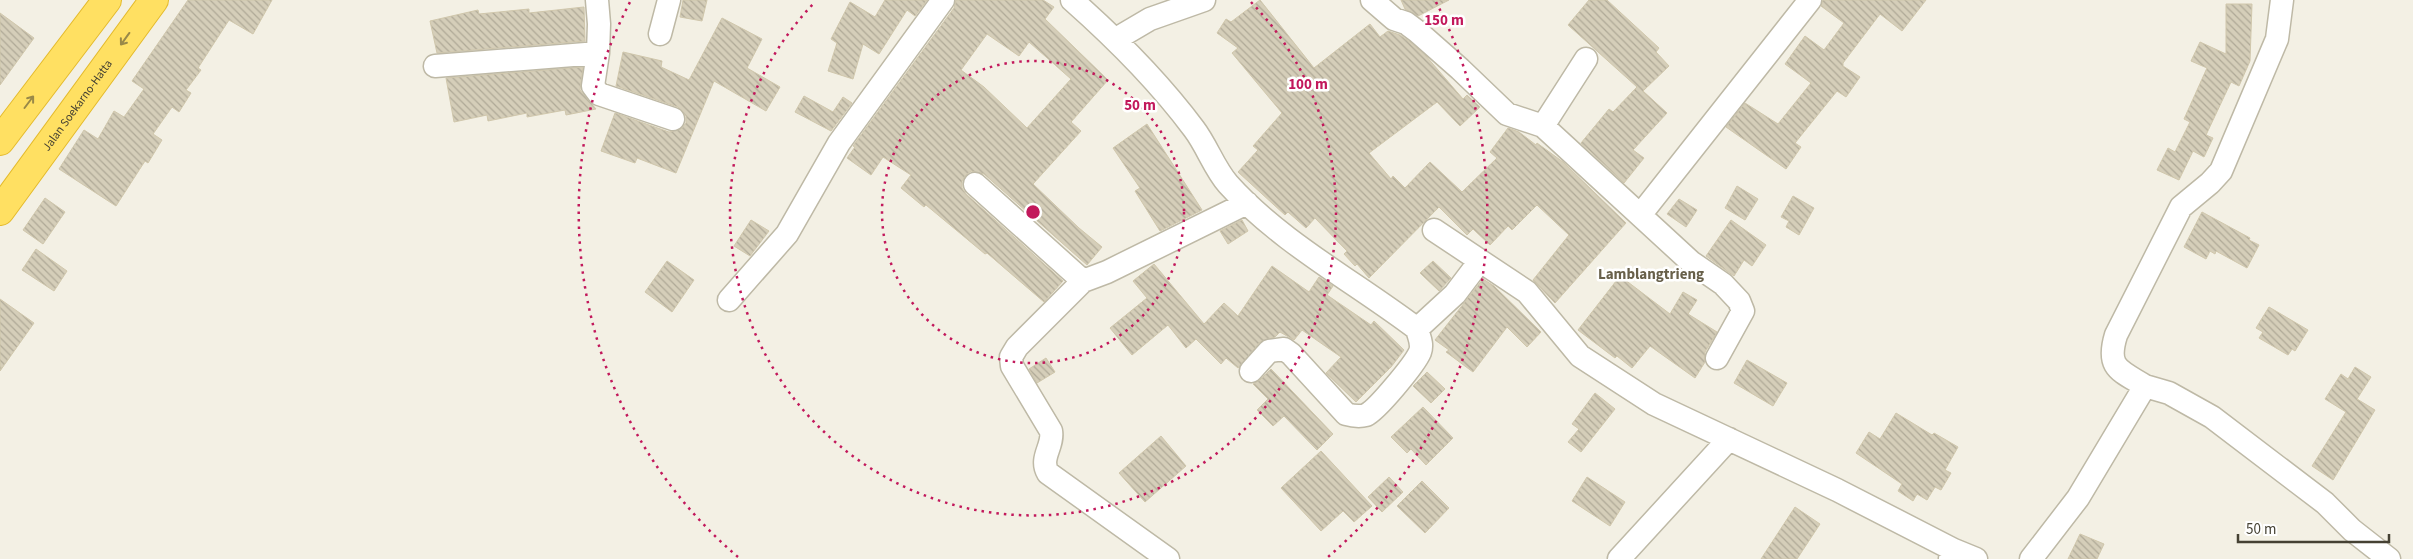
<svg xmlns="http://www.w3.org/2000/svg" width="2413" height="559" viewBox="0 0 2413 559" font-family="'Source Sans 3',sans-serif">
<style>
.building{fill:url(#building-back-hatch);stroke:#d0c7ac;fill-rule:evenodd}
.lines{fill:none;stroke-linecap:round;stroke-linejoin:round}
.minor-casing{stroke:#beb9a6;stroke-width:25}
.highway-casing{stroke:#e4ba2c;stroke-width:30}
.minor{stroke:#fff;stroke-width:22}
.highway{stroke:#ffe062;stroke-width:28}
.oneway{stroke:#998948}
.ring{fill:none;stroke:#c2185b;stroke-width:2.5;stroke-dasharray:2.5 5}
.labels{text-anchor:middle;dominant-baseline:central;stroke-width:5;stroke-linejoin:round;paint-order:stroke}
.street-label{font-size:12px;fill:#454133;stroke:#fff}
.quarter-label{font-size:15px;font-weight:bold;fill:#68604a;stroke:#fff}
.centre{fill:#c2185b;stroke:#fff;stroke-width:2.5}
.ring-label{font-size:15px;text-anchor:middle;font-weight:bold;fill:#c2185b;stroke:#fff;stroke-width:5;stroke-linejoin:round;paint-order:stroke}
</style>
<defs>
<pattern id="building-back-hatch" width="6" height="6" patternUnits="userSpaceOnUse" patternTransform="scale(1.25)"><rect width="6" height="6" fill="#d5ceb9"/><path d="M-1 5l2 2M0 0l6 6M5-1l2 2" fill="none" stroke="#afa997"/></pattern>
</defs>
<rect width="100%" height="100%" fill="#f3f0e4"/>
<path class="building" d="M188,0H272L253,34L229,20L198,68L201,70L186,90L191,93L179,112L172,107L153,134L162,140L148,163L145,161L116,206L59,169L84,130L98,139L114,111L124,117L144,89L132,81Z
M683,0H707L702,21L680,17Z
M885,0H927L915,16L907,10L879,54L863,44L853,79L828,71L837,43L831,39L850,2L875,17Z
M956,0H1043L1054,7L1045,19L1108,80L1071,122L1081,131L1033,184L1079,228L1102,247L1087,265L984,174L971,171L966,175L962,181V188L966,194L1063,281L1044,302L987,253L985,254L926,205L924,207L901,188L911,175L883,157L871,175L847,158L855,147L853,146L954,8ZM987,34L1019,56L1029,42L1071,79L1027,128L984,87L961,70Z
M1260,0L1314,68L1370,24L1380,37L1388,31L1400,35L1410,42L1426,56L1463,99L1467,95L1480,107L1460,126L1437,102L1369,153L1391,179L1393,176L1405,188L1430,162L1462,192L1497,158L1490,152L1508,128L1519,132L1536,145L1537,143L1563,162L1626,223L1555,303L1533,280L1569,235L1537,205L1512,230L1508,226L1490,245L1473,229L1467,235L1439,207L1369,278L1357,264L1355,266L1344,254L1347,251L1315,218L1306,228L1288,212L1285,215L1238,172L1258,150L1253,146L1282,113L1232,53L1238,48L1217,33L1226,19L1231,22Z
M1401,0H1449L1418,16L1405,9Z
M1589,0H1607L1659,48L1656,52L1669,66L1643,91L1667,113L1633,150L1644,158L1624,183L1581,143L1609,109L1613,112L1637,87L1568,25Z
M1823,0H1926L1902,31L1880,14L1843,63V66L1860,77L1846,97L1837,91L1795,143L1801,147L1786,169L1726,127L1745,103L1778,124L1811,83L1785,64L1805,36L1824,50L1844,23L1821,6Z
M2226,4H2252L2250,61L2239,86L2231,82L2206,135L2213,138L2204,157L2193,151L2179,180L2157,170L2168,148L2175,152L2190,122L2184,119L2207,68L2191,61L2200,42L2226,54Z
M584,7L585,41L437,53L430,21L478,10L479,14L529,9V13Z
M0,13L34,38L0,85Z
M722,18L762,39L747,68L780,87L766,111L714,81L676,173L637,158L635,163L601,151L615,113L669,132L681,129L686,123V116L678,107L616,86L623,52L662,61L661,67L689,80Z
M583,67L580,90L596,109L566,115L565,110L527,117V113L488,121L487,115L454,122L446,78Z
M804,96L833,112L843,97L852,103L831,131L795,112Z
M1147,124L1202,210L1160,231L1135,191L1140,188L1113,148Z
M1737,186L1758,199L1745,220L1725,208Z
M1793,196L1814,208L1799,235L1786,227L1789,221L1781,217Z
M45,198L65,212L43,244L23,230Z
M1679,199L1697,210L1686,227L1667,214Z
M2202,212L2250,238L2249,240L2259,245L2247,268L2216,251L2215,254L2210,251L2206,259L2184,247Z
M751,220L769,231L750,256L734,246Z
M1242,220L1248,231L1228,244L1220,231Z
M1731,220L1766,245L1752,266L1744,260L1734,276L1706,256Z
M36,249L67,271L54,291L22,270Z
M667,261L694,280L672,312L645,292Z
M1433,261L1451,278L1439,291L1420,273Z
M1154,264L1204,324L1224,303L1238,316L1272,266L1309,292L1319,277L1333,286L1327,295L1371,325L1374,321L1404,350L1391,367L1356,402L1326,373L1341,357L1302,330L1294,340L1280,332L1275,337L1260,342L1238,368L1226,358L1221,364L1196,339L1186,348L1168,325L1132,355L1110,328L1147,298L1133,281Z
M1620,276L1670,314L1683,292L1697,300L1688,314L1717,332L1705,352V362L1695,378L1650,346L1632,368L1617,356L1615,358L1578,330Z
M1483,279L1494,286L1541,332L1527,347L1507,327L1473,372L1446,352L1449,350L1435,340Z
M0,299L34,323L0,371Z
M2269,307L2308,330L2295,351L2292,349L2288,355L2259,338L2263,332L2256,328Z
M1046,358L1055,372L1037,383L1029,369Z
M1747,360L1787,383L1773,406L1734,383Z
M2355,367L2371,377L2357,399L2375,410L2333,480L2312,466L2346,412L2325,399L2341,374L2348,379Z
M1271,369L1333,434L1317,450L1284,416L1273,426L1257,410L1268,399L1253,384L1260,380Z
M1427,372L1445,389L1431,403L1413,386Z
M1595,393L1615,409L1581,452L1568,442L1579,429L1572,424Z
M1423,407L1453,438L1426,465L1411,449L1407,453L1391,437Z
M1896,413L1932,435L1934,433L1958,447L1945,470L1951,473L1941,490L1935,487L1927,500L1917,494L1913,501L1898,491L1902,484L1856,453L1869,432L1880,439Z
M1161,436L1186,466L1145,502L1119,473Z
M1321,451L1372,506L1354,522L1343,511L1321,531L1281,488Z
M1389,477L1403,492L1382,512L1368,497Z
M1587,477L1625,502L1610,526L1572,501Z
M1422,481L1449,508L1425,533L1397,506Z
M1795,507L1820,524L1797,559H1761Z
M2080,534L2104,544L2097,559H2068Z"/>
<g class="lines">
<g class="minor-casing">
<path id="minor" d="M597,0L599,24L598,53
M1072,0C1116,39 1159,82 1194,129C1207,146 1214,168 1228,184C1280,242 1355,282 1417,329L1455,294L1480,261
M1372,0L1394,19L1406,23L1418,32L1460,69L1507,114L1543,126L1691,262L1723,284L1739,301L1743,311L1717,358
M660,34L669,0
M1116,39L1150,19L1204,0
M435,66L598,53L593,86L599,94L673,119
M1543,126L1586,59
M975,184L1083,281L1107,272L1247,203
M1641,214L1810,0
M1434,230L1527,292L1580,356L1654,404L1837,490L1954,550L1950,559
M1083,281L1017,347L1011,357L1012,366L1051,431C1054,446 1039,458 1048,473L1168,559
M729,300L787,234L839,143L943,0
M1251,371L1269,351L1284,349L1291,354L1346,414C1353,416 1359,417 1366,415C1377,410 1415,364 1420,352C1423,344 1419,337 1417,329
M2145,386L2169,393L2212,417L2325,503L2352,530L2389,559
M1954,550L1976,559
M1619,559L1729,439
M2031,559L2078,498L2145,386C2119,370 2106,368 2116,335L2181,207L2210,183L2221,171L2277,39L2282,0"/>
</g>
<g class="highway-casing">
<g id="highway">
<path d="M0,141L107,0"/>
<path id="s1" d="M0,211L154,0"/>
</g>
</g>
<use href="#minor" class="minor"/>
<use href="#highway" class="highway"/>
</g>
<defs><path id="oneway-shaft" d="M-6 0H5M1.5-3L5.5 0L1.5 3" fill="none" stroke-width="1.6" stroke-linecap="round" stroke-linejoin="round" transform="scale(1.25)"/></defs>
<g class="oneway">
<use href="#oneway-shaft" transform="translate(125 39) rotate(126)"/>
<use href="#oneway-shaft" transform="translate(29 102) rotate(-53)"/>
</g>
<g class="ring">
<circle cx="1033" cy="212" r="151"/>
<path d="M1251 2A303 303 0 1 1 815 2"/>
<path d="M738 557A454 454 0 0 1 630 2M1436 2A454 454 0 0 1 1328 557"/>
</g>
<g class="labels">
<g class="street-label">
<text stroke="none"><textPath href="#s1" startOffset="131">Jalan Soekarno-Hatta</textPath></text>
</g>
<g class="quarter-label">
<text x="1651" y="274">Lamblangtrieng</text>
</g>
</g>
<circle cx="1033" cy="212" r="8" class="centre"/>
<g class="ring-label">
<text x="1444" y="25">150 m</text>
<text x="1308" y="89">100 m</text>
<text x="1140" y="110">50 m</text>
</g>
<path d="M2238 534v8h151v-8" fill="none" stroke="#454133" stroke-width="2.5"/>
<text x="2246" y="534" font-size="15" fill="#454133" stroke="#ffffff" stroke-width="4" paint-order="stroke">50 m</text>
</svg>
